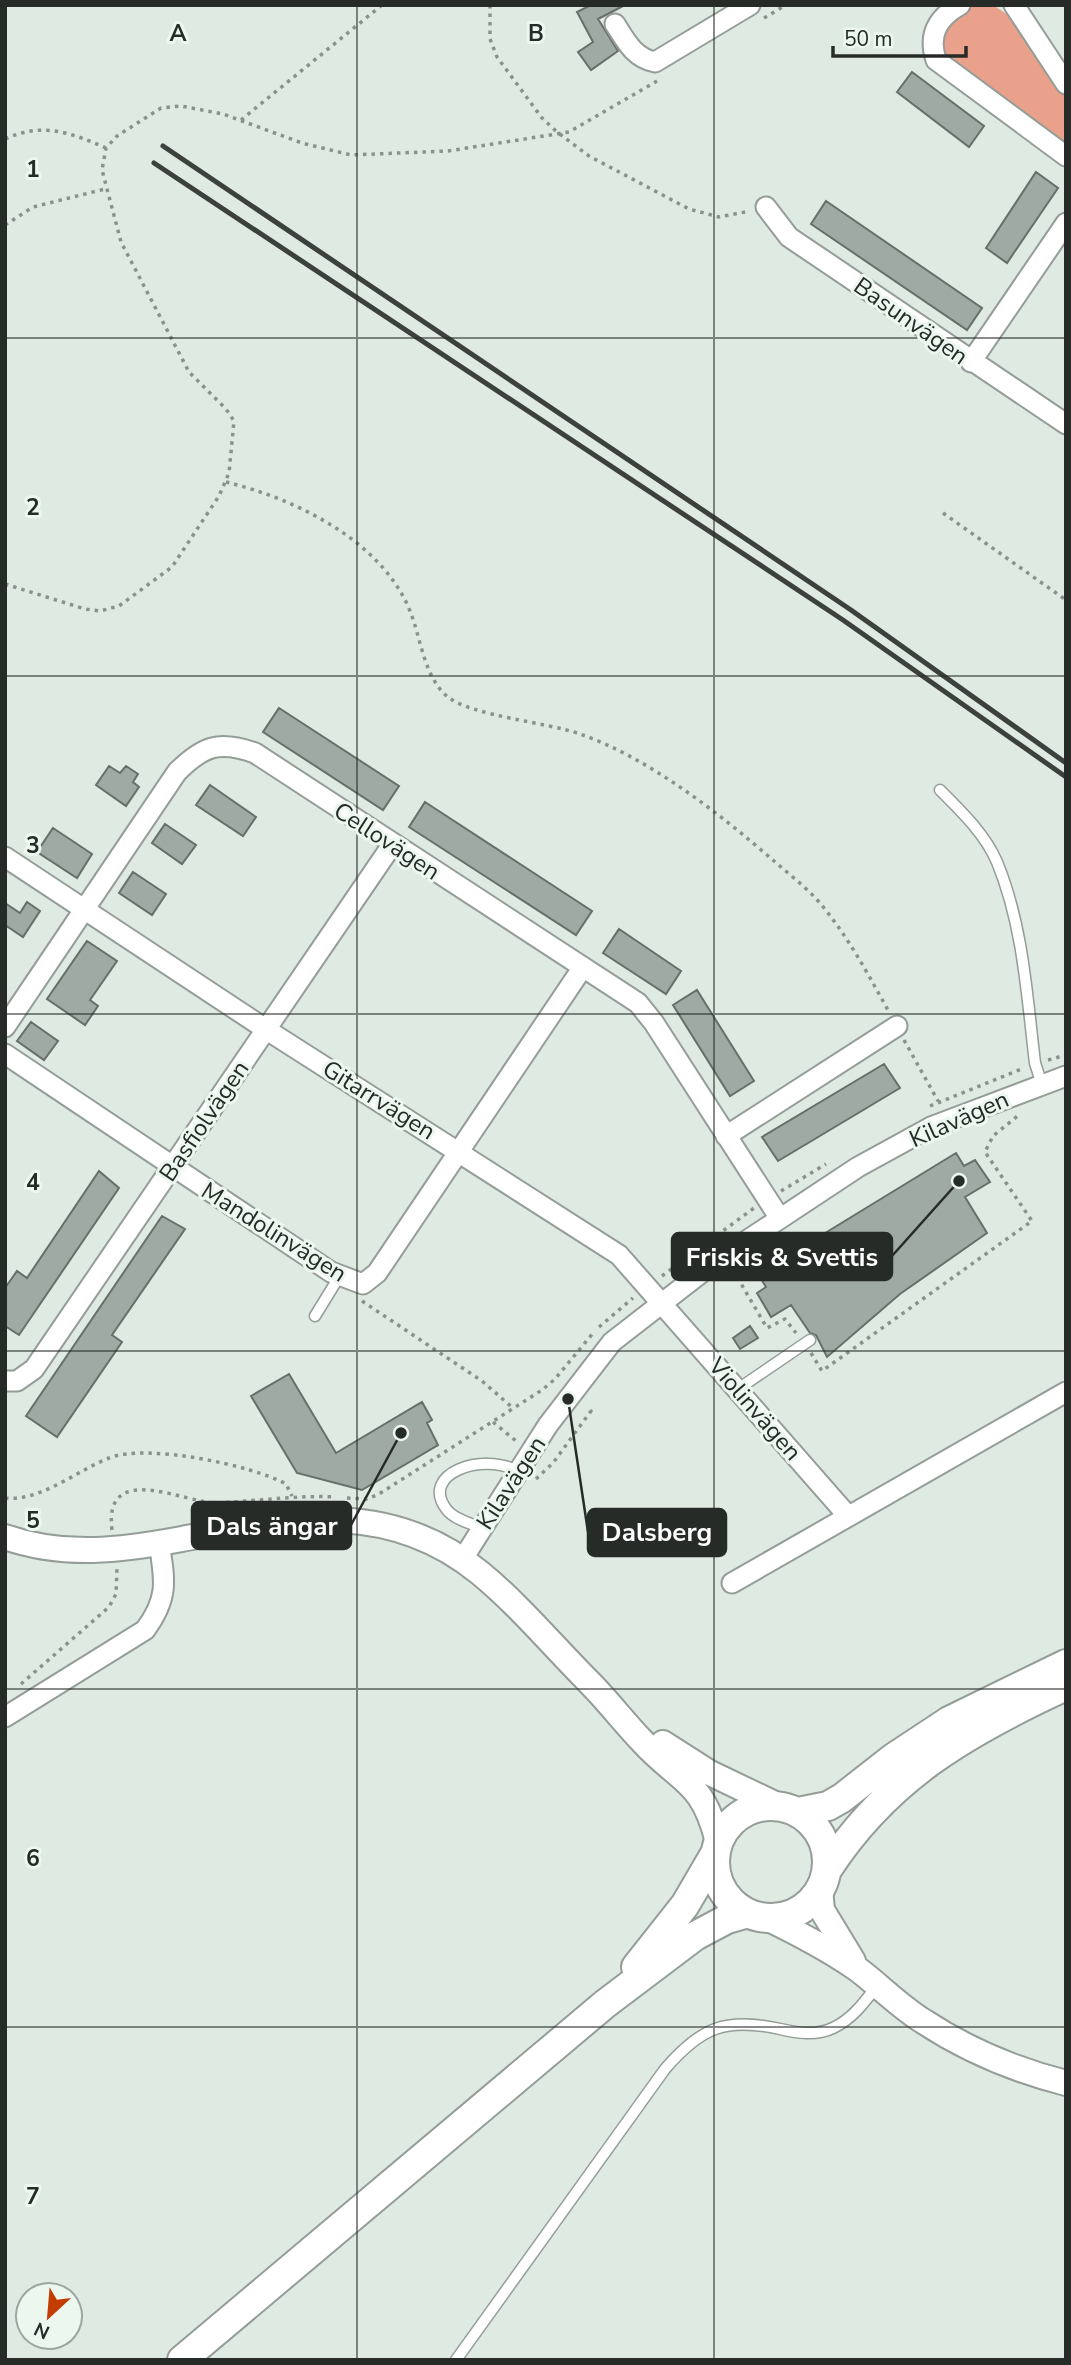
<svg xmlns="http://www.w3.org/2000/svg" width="1071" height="2365" viewBox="0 0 1071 2365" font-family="'Nunito Sans',sans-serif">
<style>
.green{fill:#e9a18b}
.building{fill:#a0aaa4;stroke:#666f6a;stroke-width:2}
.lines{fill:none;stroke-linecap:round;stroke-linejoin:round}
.service-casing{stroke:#949d97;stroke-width:13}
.minor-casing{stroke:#949d97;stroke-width:23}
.tertiary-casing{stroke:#949d97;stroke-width:28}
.secondary-casing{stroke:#949d97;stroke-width:32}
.path{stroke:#8b928d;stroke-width:3.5;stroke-dasharray:3.5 5;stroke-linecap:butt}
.service{stroke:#fff;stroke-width:10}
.minor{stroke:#fff;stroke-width:19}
.tertiary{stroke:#fff;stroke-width:24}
.secondary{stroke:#fff;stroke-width:28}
.rail{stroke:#3c413e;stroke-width:5}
.grid{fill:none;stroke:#272b28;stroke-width:2;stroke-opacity:0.55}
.labels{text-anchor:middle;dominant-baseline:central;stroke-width:6;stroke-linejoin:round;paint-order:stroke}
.street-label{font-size:24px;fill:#272b28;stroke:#ecf7f0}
.grid-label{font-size:23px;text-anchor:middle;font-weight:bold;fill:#272b28;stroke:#ecf7f0;stroke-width:6;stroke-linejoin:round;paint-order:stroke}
.leader{fill:none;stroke:#272b28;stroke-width:2.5}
.callout-dot{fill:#272b28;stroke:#ecf7f0;stroke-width:2.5}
.callout{fill:#272b28;stroke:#272b28;stroke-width:2.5}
.callout-label{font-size:26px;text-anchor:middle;font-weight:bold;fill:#fff}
</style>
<rect width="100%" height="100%" fill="#dfeae3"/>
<path class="green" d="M975,5H993L1011,17L1066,97V145L946,56C935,29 954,17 975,5Z"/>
<path class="building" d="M591,5H625L598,19L618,51L591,70L578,52L593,42L577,12Z
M912,72L984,126L969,147L897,92Z
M1036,172L1058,188L1007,263L986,248Z
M826,201L982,308L967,330L811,224Z
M279,708L399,786L383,810L263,732Z
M109,766L120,773L126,766L138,774L133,782L139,787L126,806L96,785Z
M210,785L256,817L243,836L196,805Z
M425,802L592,911L576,935L409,827Z
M165,824L196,845L182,864L152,843Z
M53,828L92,854L77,878L37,852Z
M133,872L166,894L152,915L119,893Z
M27,902L40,911L23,937L5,925V903L20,913Z
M619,929L681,971L666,994L603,953Z
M87,941L117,961L90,1000L98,1006L85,1025L47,999Z
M697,990L754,1081L730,1096L673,1005Z
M31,1022L58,1041L44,1060L17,1041Z
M884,1064L900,1088L778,1161L762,1137Z
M956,1153L964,1166L975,1160L990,1182L965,1197L987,1233L900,1294L827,1357L816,1335L810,1333L791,1305L771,1317L757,1293L766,1287L758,1274Z
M99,1171L119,1188L19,1335L5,1326V1288L17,1271L27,1278Z
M162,1216L185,1229L112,1335L122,1342L57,1437L26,1416Z
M750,1326L758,1338L740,1349L733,1338Z
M289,1374L336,1453L422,1402L432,1420L427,1423L438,1445L362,1490L297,1473L251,1396Z"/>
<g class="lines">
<g class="service-casing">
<path id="service" d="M940,790C961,811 985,834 997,862C1023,925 1027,996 1035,1063L1042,1085
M315,1316L339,1277
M738,1389L810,1340
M481,1528C471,1523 455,1520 447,1510C418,1473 484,1452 517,1471
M456,2360L665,2069C701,2027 726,2017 780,2029C797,2033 816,2036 833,2028C852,2019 864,2003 876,1987"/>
</g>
<g class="minor-casing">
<path id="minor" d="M960,5C937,18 928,35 936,60L1066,156
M1014,5L1066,84
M615,24C626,41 634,58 655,62L750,5
M766,207L789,237L1066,424
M971,362L1066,223
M5,857L267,1030L619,1255L848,1516
M5,1027L177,772C203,746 219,740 255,753L638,1003L654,1023L779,1217
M5,1054L331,1272L363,1284L377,1273L583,967
M726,1136L897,1026
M5,1381H17L34,1369L392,845
M462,1560L548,1425L612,1342L719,1259L858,1167L931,1127L1066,1076
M732,1583L1066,1392
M5,1717L145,1630C169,1598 165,1580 159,1543"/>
</g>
<g class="tertiary-casing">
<path id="tertiary" d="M5,1537C65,1558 122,1550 182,1539C288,1519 388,1497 480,1573C519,1605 553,1646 588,1681C607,1700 623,1721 641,1740C681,1784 702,1778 718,1842
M663,1743L710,1773L779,1806
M820,1889L822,1910L853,1961
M767,1918C798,1933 827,1948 856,1968C879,1985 899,2006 923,2021C967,2050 1015,2070 1066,2083"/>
</g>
<g class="secondary-casing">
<path id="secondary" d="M715 1862a56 56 0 1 1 112 0a56 56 0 1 1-112 0Z
M798,1812L828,1806L842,1798L893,1758L949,1721L1066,1664
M827,1870C887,1777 968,1731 1066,1686
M636,1967L685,1905L716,1852
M182,2360L605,2004L695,1936L727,1919L748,1913"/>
</g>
<path class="path" d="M490,5V39L497,57L542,118L557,132L589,156L689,209L719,217L750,211
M764,18L786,5
M241,120L382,5
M5,139C43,122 69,132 106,148
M5,225L33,207L105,189
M226,482C296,499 382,541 410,611C421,638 424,678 448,697C472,716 546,722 580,734C649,758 720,814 774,861C791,876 810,890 824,908C850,940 869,976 889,1012
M943,513L1066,600
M5,584L85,609L100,611L119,606L172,567L219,496L229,473L234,421L226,409L189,372L121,242L102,170L106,148L117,136L161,108L181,106L223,114L302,143L351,155L448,151L569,132L657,81
M904,1040L938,1101
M1048,1060L1066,1055
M930,1106L1024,1068
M781,1191L826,1164
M733,1270L767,1328L785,1319L796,1333
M662,1276L754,1208
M362,1301L482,1381L514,1409
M599,1327L633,1298
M811,1353L822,1371L1032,1221L985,1152L993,1136L1020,1114
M493,1422L516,1441
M536,1479L553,1463L591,1411L587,1410
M5,1498C40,1502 78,1470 109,1458C145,1443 252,1465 286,1484L292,1496
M347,1498L367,1499L379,1494L542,1390L555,1379L594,1332
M112,1530C103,1459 187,1504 217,1503C258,1501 296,1495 336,1497
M21,1684L109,1607L116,1594L117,1569"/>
<use href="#service" class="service"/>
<use href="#minor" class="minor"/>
<use href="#tertiary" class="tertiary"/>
<use href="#secondary" class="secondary"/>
<path class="rail" d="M163,146L851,610L1066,763
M154,163L843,620L1066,777"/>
</g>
<path class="grid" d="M357,5V2360M714,5V2360M5,338H1066M5,676H1066M5,1014H1066M5,1351H1066M5,1689H1066M5,2027H1066"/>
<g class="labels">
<g class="street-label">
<text transform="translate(911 321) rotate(35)">Basunvägen</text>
<text transform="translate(387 841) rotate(33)">Cellovägen</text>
<text transform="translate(379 1100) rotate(32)">Gitarrvägen</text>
<text transform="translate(959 1119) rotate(-24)">Kilavägen</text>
<text transform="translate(204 1121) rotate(-56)">Basfiolvägen</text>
<text transform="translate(274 1232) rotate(32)">Mandolinvägen</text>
<text transform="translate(755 1409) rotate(49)">Violinvägen</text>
<text transform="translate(511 1483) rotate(-57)">Kilavägen</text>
</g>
</g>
<g class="grid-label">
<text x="178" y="41">A</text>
<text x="536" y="41">B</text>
<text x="33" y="177">1</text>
<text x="33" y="515">2</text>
<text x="33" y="853">3</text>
<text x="33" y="1190">4</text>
<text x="33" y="1528">5</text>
<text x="33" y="1866">6</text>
<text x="33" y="2204">7</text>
</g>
<path class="leader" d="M959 1181L892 1256M401 1433L351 1525M568 1399L588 1532"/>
<g class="callout-dot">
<circle cx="959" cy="1181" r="7"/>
<circle cx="401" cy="1433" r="7"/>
<circle cx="568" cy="1399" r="7"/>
</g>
<g class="callout">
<rect x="672" y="1233" width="220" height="47" rx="7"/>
<rect x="192" y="1502" width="159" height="47" rx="7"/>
<rect x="588" y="1509" width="138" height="47" rx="7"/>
</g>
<g class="callout-label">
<text x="782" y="1266">Friskis &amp; Svettis</text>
<text x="272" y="1535">Dals ängar</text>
<text x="657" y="1541">Dalsberg</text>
</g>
<rect width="1071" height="2365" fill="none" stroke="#272b28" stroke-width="14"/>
<g transform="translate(49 2316) rotate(206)"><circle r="33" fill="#ecf7f0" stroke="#9da5a0" stroke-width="2"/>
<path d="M0-5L12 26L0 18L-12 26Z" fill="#c33c02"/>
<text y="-10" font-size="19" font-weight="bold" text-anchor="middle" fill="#272b28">N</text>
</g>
<path d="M833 46v10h133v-10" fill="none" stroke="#272b28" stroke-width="3.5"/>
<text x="844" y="46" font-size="21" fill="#272b28" stroke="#ecf7f0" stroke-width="5" paint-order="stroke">50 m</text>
</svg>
